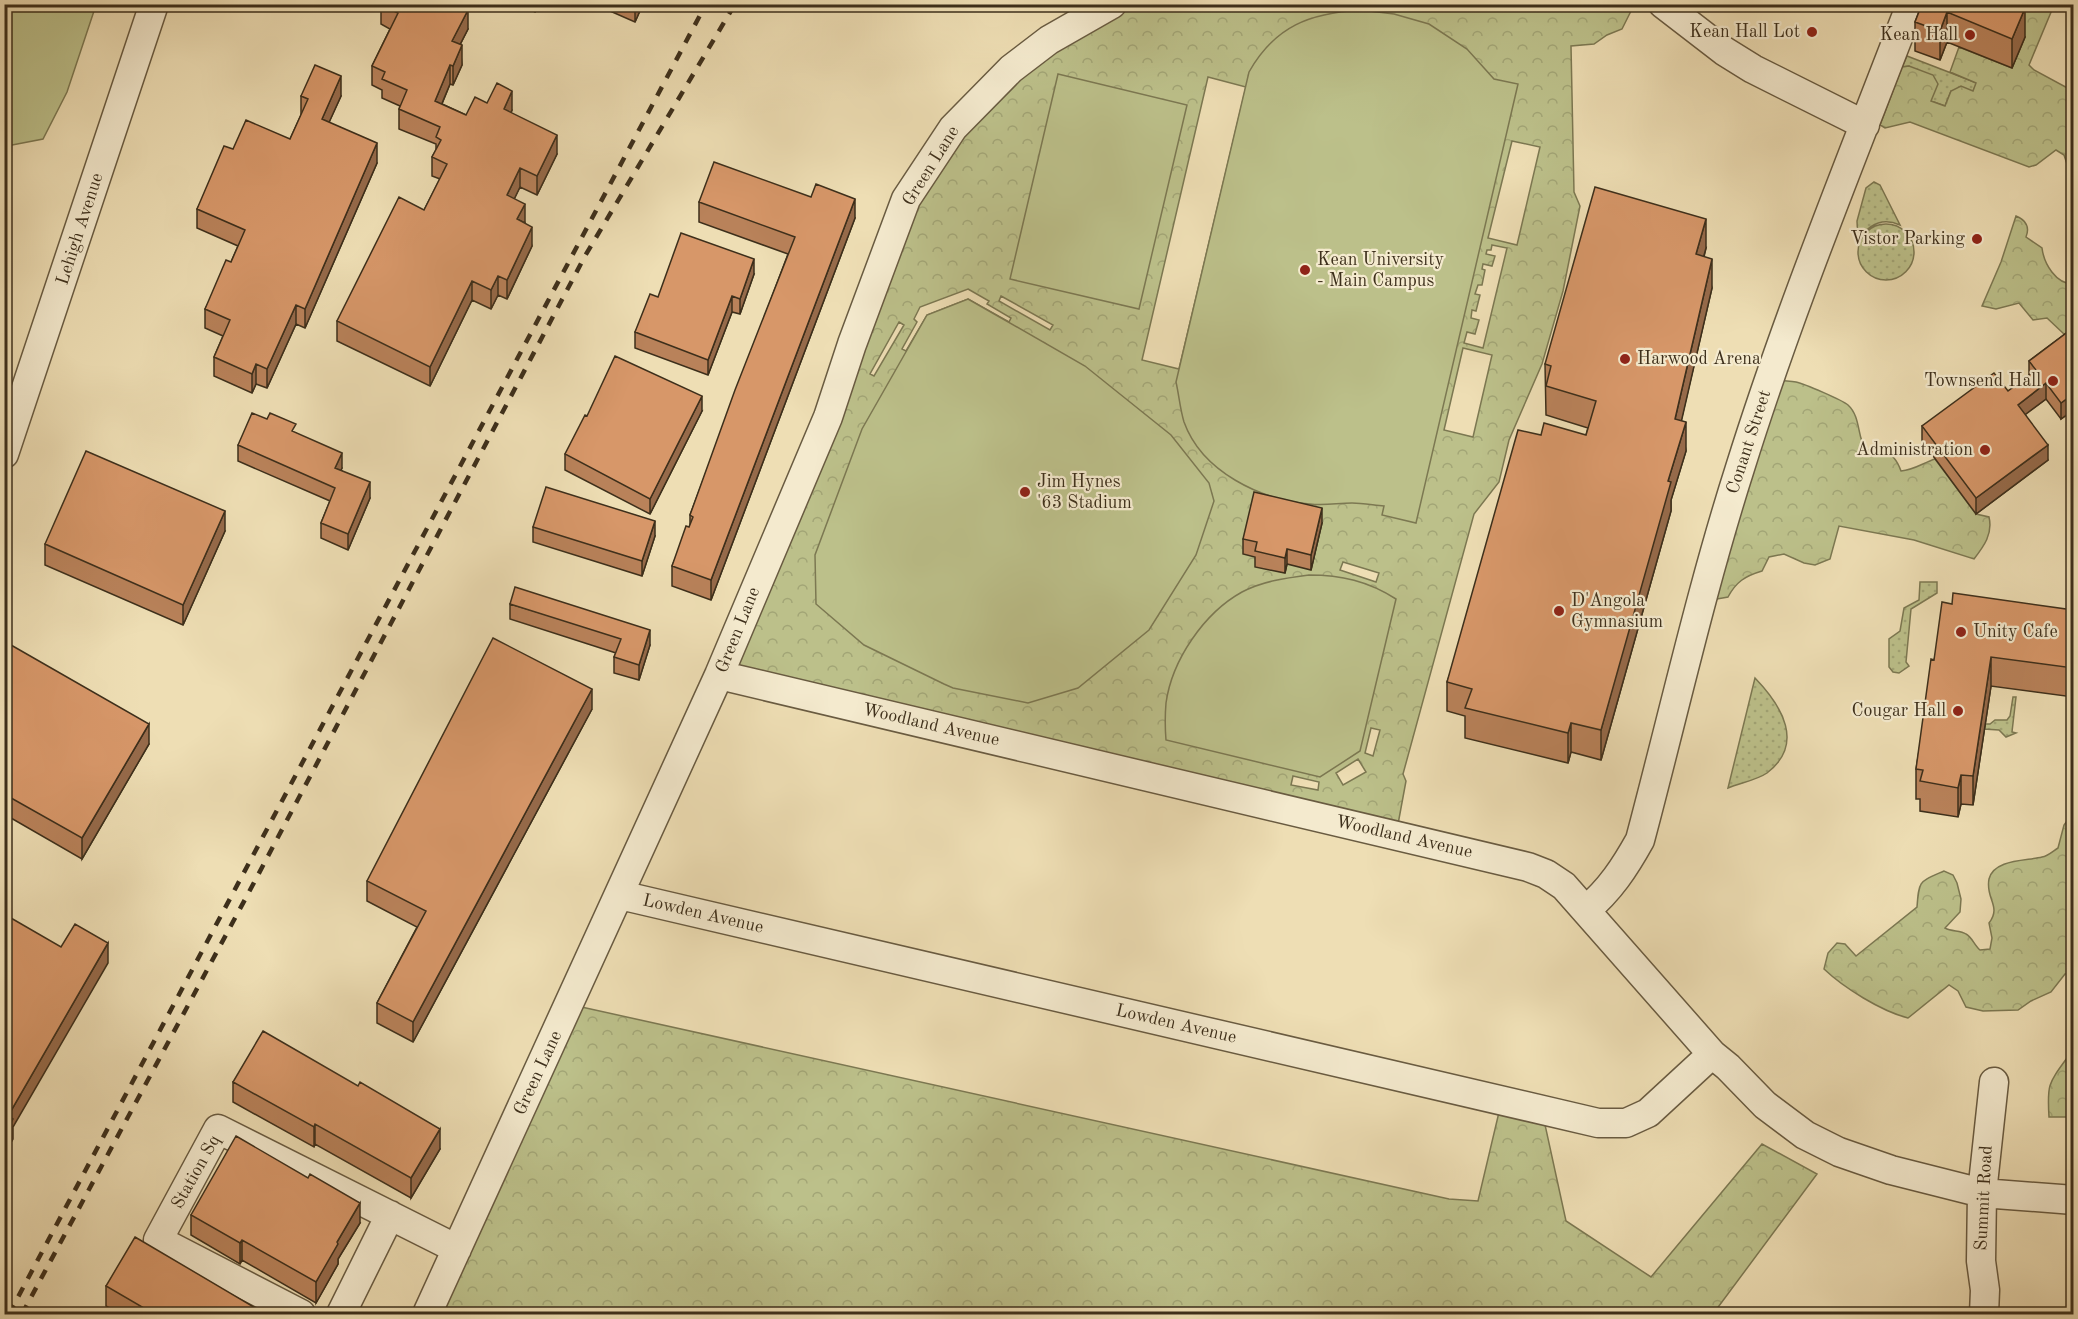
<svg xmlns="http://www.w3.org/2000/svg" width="2078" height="1319" viewBox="0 0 2078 1319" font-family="'Old Standard TT',serif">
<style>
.grass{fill:url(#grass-dots);stroke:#7c7852;stroke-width:1.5}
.forest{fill:url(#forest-crowns);stroke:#7c7852;stroke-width:1.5;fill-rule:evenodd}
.pitch{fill:#bcc08a;stroke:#7c7852;stroke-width:1.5}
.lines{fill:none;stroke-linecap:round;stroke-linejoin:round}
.minor-casing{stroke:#695b41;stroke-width:31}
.minor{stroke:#f4eace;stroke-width:28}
.rail{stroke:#3d2f1b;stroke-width:4.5;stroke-dasharray:10 10;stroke-linecap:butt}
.wall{fill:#b9825a;stroke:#3d2f1b;stroke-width:1.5}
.shaded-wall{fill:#966a4a;stroke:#3d2f1b;stroke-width:1.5}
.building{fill:#d79769;stroke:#3d2f1b;stroke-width:1.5}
.poi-dot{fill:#8f2418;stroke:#f4eace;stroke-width:2}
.labels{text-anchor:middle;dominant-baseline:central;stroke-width:4.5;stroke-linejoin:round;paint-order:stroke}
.poi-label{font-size:18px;fill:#3d2f1b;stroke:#f4eace;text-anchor:end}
.street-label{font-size:18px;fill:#3d2f1b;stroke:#f4eace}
</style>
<defs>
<pattern id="grass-dots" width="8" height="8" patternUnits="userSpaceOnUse" patternTransform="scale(1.5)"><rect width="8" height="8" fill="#bcc08a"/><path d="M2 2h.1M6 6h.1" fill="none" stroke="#a2a576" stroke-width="1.8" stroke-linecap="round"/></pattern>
<pattern id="forest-crowns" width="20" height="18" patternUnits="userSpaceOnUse" patternTransform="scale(1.5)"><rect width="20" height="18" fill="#bcc08a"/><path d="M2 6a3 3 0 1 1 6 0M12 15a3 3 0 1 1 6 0" fill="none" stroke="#a2a576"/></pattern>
</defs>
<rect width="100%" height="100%" fill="#eedeb4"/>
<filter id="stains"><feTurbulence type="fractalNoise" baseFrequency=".00333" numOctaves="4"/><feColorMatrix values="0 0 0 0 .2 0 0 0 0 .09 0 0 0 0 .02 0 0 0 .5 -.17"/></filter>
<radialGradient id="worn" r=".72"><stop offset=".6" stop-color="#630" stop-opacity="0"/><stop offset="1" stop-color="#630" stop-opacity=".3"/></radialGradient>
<path class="grass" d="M1907,56L1977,83L1973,91H1951L1945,106L1931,101L1909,66L1902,67Z
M1874,182L1880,185L1900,225C1882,217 1868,225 1858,241L1857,221L1866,188Z
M1858 252a28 28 0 1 1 56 0a28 28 0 1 1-56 0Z
M1920,582H1937V593L1911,609L1906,662L1909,666L1899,673L1893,672L1889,667V639L1900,631L1904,608L1919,600Z
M1755,678C1782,706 1805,744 1767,773C1757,780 1740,783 1728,788Z
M2013,697H2016L2012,732L2016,733L2006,737L1999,730L1984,729L1985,724H1990L1995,720H2007L2010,716Z"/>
<path class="forest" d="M1112,5H1634L1622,29L1607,35L1594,44L1571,46L1574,192L1580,206L1563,291L1542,364L1509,440L1499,482L1474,514L1403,774L1406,781L1396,835L719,675L906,199L953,128ZM1208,77L1246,87L1179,369L1142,360ZM1512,141L1540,147L1517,245L1488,238ZM1492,245L1507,248L1483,348L1464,343L1467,332L1475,334L1479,320L1471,318L1472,310L1476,311L1480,295L1475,294L1478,285H1482L1485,270L1482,269L1483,264L1492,266L1495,256L1486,254L1487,250H1491ZM968,289L989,301L987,304L1011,318L1009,322L968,299L927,315L906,351L902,349L917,322L914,319L920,307ZM1001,296L1053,325L1050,330L999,301ZM899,322L904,325L874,376L870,374ZM1463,348L1492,355L1473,437L1444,430ZM1343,562L1379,573L1376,582L1340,570ZM1371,728L1380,730L1373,756L1365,753ZM1358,759L1366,772L1343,785L1336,773ZM1293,776L1319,782L1318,790L1291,785Z
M2026,5H2054L2029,65L2034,70L2073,91V170L2068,167L2064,155L2056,150L2036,165L2029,167L1910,122L1885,128L1880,125L1902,67L1909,66L1933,75L1938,84L1931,101L1945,106L1951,91L1961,86L1973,91L1976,83L1950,72L1959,47L2012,68L2017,24Z
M2016,216C2026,220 2030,227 2026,237L2042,248C2044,264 2056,284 2073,284V333L2065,335L2047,318L2033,320L2019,303L1996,309L1982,306L2001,262Z
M1778,380C1784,381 1790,381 1796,382C1805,384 1842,400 1848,405C1866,421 1852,459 1882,450C1893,455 1897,460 1901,471C1914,470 1923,463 1935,459L1976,514L1989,517C1993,534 1984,546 1974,559L1914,540L1839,526L1830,559L1815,565L1804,563L1784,554L1769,557L1762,571C1745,576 1736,582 1728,597L1717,599L1712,597Z
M2073,813V973L2065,974L2051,992L2031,1001L2018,1010L1983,1011L1966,1007L1958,991L1949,985L1908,1018C1881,1011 1844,988 1824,969L1828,953L1837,943L1845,944L1856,956L1917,907C1919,880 1919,882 1944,871L1953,875L1957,883L1961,899L1960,912L1945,928C1952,932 1960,930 1966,934C1972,937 1974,945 1980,950L1990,949L1992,938L1989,923C2002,906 1985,899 1989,879C1994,859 2026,861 2042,857C2048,856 2053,851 2058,848L2064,825Z
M568,1004L1449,1199L1478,1201L1500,1108L1544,1120L1566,1221L1651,1277L1762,1144L1817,1174L1713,1314H441Z
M2067,1058L2073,1059V1117H2049C2047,1085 2048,1084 2067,1058Z"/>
<path class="pitch" d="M4,5H96L67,92L43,139L7,146L4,145Z
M1361,10L1394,14L1429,24L1467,49L1494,79L1518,84L1416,523L1382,515L1384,506C1373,505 1362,503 1352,503C1338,503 1324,506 1310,504C1261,500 1202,472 1184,422C1180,409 1179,395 1176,382L1249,72C1275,26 1310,13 1361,10Z
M1058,74L1187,105L1139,309L1010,279Z
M968,299L1085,366L1171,435L1209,483L1214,501L1196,555L1149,630L1078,688L1028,703L953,688L944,684L864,645L816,604L815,555L862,429L927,315Z
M1309,575C1341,575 1368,581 1396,599L1360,751L1320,777L1166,740C1165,728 1165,715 1166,703C1172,660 1204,613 1242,592C1263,581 1286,578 1309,575Z"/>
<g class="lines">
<g class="minor-casing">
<path id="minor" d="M1663,4L1724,51L1753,69L1865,125
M4,454L154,4
M719,675L1528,867L1546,874L1564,886L1712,1054L1728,1067L1765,1105L1805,1135L1839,1152L1891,1170L1982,1193L2074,1200
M620,895L1598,1123H1626L1648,1113L1712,1054
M1586,910C1610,890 1625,867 1640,840C1673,716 1701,590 1740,468C1789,311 1852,158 1911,4
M301,1314L158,1240L218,1129L457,1249
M341,1314L390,1215
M427,1314L719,675L828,417L852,344L906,199L953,128L1011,69L1049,40L1112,4
M1984,1314L1985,1290L1981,1261L1982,1193L1994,1082"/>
</g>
<use href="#minor" class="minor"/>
<path class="rail" d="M9,1314L706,4
M22,1314L249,892L585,256L735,4"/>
</g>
<path class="wall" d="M519,4H538L535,12Z
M594,4H643L635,22Z
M1922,4L2025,37L2012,68L1947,42L1940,60L1915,51V22Z
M381,5L468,29L460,45L462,65L453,85L450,84L442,104L466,115L487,103L512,110L511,113L557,154L537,195L520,187L514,199L525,223L532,246L507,299L498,295L491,309L472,300L430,386L337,341V321L424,210L440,179L432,176V157L436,150V144L399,129V109L400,106L382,98V90L372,85V66L390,29L381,24Z
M301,96H341L329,122L377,163L305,328L296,324L267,388L256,384L252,393L214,376V357L223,336L205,328V309L231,262L238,246L197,228V209L233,149L290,139L301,115Z
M699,202L855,218L711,600L672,586V566L690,525V515L788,254L699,222Z
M1706,248L1704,257L1712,288L1681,421L1686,451L1671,500V511L1601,760L1571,752L1568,763L1465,738V716L1447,711V682L1541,435H1586L1588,428L1546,415L1545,364Z
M754,274L740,314L732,312L708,375L635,348V332L658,297Z
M2073,328V413L2072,411L2061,419L2046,399L2025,414L2048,460L1976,514L1922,441V426L2008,391L2029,375V361Z
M702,411L650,514L565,470V454Z
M296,433L342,468L341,470L370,498L348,550L321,538V523L330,501L238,461V445Z
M1322,523L1311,570L1287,564L1285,573L1255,567V557L1243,554V539Z
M533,527L655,536L642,576L533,542Z
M225,531L183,625L45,565V544Z
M510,604L650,645L639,680L614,673V657L616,653L510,619Z
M1952,604L2073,610V697L1991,686L1973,805L1961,804L1958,817L1920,811V799H1916V769L1934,660Z
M4,641L149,744L82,859L4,814Z
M592,709L413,1042L377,1023V1003L417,927L367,901V881Z
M233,1082L440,1149L411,1198L315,1144L314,1147L233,1102Z
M191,1215L360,1223L338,1259V1264L316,1303L242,1260L240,1264L191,1235Z
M106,1286L264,1313L278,1314H120L106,1306Z"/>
<path class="shaded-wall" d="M535,4H538L535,12Z
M635,4H643L635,22Z
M2025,8V37L2012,68V39Z
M468,10V29L452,60V41Z
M1947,12V42L1940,60V31Z
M462,45V65L453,85V66Z
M450,65V84L435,120V101Z
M341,76V96L322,138V119Z
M512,91V110L504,128V109Z
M557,135V154L537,195V176Z
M377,143V163L305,328V309Z
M520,168V187L507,214V195Z
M855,199V218L711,600V580Z
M525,204V223L517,219Z
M1706,219V248L1696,284V254Z
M532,227V246L507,299V280Z
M754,259V274L740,314V299Z
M1712,259V288L1675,449V419Z
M498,276V295L491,309V290Z
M472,281V300L430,386V367Z
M732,296V312L708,375V360Z
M296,305V324L267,388V369Z
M256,364V384L252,393V374Z
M2046,383V399L2018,420V405Z
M2072,395V411L2061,419V403Z
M702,396V411L650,514V499Z
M1686,422V451L1671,500V511L1601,760V730L1668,481Z
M2048,445V460L1976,514V498Z
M342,453V468L335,483V468Z
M370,482V498L348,550V534Z
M1322,508V523L1311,570V555Z
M225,511V531L183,625V605Z
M655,521V536L642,576V561Z
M1287,549V564L1285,573V558Z
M650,630V645L639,680V665Z
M1991,657V686L1973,805V776Z
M592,689V709L413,1042V1022Z
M1571,723V752L1568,763V733Z
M149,724V744L82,859V838Z
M1961,775V804L1958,817V788Z
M108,943V963L13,1127V1139L4,1155V1134L8,1116Z
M315,1124V1144L314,1147V1127Z
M440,1129V1149L411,1198V1178Z
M360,1203V1223L338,1259V1264L316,1303V1282L337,1242Z
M242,1240V1260L240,1264V1243Z"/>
<path class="building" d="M382,4H457L468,10L452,41L462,45L453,66L450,65L435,101L466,115L475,97L487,103L497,83L512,91L504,109L557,135L537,176L520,168L507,195L525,204L517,219L532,227L507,280L498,276L491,290L472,281L430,367L337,321L399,197L424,210L447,164L432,157L441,140L436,137L440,127L399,109L407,90L382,79L385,72L372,66L398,13L381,5Z
M1922,4H2017L2025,8L2012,39L1947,12L1940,31L1915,22Z
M315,65L341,76L322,119L377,143L305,309L296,305L267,369L256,364L252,374L214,357L230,320L205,309L226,260L231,262L245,230L197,209L224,146L233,149L246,120L290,139L308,99L301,96Z
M714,162L811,197L816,184L855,199L711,580L672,566L686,526L689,527L693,517L690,515L735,390L795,237L699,202Z
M1595,187L1706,219L1696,254L1712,259L1675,419L1686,422L1668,481L1671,482L1601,730L1571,723L1568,733L1465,708L1472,689L1447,682L1518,430L1541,435L1544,423L1586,435L1596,401L1546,386L1551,366L1545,364Z
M681,233L754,259L740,299L732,296L708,360L635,332L650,294L658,297Z
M2073,328V397L2072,395L2061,403L2046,383L2018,405L2048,445L1976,498L1922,426L1994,373L2008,391L2036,370L2029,361Z
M615,356L702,396L650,499L565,454L585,415L587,416Z
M252,413L267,419L270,413L296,424L292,431L342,453L335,468L370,482L348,534L321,523L335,488L238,445Z
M86,451L225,511L183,605L45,544Z
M546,487L655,521L642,561L533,527Z
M1254,492L1322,508L1311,555L1287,549L1285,558L1255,551L1257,542L1243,539Z
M515,587L650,630L639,665L614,657L621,639L510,604Z
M1953,593L2073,610V668L1991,657L1973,776L1961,775L1958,788L1920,781L1923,770L1916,769L1931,659L1934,660L1942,602L1952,604Z
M493,638L592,689L413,1022L377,1003L426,911L367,881Z
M4,641L149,724L82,838L4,794Z
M4,914L61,947L75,924L108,943L8,1116L13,1119L4,1134Z
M263,1031L358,1086L360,1082L440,1129L411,1178L315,1124L314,1127L233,1082Z
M236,1136L308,1178L310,1174L360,1203L337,1242L338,1244L316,1282L242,1240L240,1243L191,1215Z
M135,1237L264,1313L266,1308L278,1314H154L106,1286Z"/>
<g class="poi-dot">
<circle cx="1812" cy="32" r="6"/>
<circle cx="1970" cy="35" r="6"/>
<circle cx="1977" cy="239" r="6"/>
<circle cx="1305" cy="270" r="6"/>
<circle cx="1625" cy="359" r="6"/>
<circle cx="2053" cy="381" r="6"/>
<circle cx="1985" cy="450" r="6"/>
<circle cx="1025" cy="492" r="6"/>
<circle cx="1559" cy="611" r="6"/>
<circle cx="1961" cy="632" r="6"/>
<circle cx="1958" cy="711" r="6"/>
</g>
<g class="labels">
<g class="poi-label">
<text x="1800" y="32">Kean Hall Lot</text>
<text x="1958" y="35">Kean Hall</text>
<text x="1965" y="239">Vistor Parking</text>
<text x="1317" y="260" text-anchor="start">Kean University<tspan x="1317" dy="21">- Main Campus</tspan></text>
<text x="1637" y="359" text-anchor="start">Harwood Arena</text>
<text x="2041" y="381">Townsend Hall</text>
<text x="1973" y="450">Administration</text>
<text x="1037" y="482" text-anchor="start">Jim Hynes<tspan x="1037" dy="21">'63 Stadium</tspan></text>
<text x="1571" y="601" text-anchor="start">D'Angola<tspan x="1571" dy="21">Gymnasium</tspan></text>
<text x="1973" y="632" text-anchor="start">Unity Cafe</text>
<text x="1946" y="711">Cougar Hall</text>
</g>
<g class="street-label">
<text transform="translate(931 166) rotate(-58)">Green Lane</text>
<text transform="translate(80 229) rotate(-72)">Lehigh Avenue</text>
<text transform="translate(1749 442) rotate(-72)">Conant Street</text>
<text transform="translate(738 630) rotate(-68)">Green Lane</text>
<text transform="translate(931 725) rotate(13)">Woodland Avenue</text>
<text transform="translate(1404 837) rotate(13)">Woodland Avenue</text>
<text transform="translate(703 914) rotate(13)">Lowden Avenue</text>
<text transform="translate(1176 1024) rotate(13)">Lowden Avenue</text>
<text transform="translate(538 1073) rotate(-65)">Green Lane</text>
<text transform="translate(196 1172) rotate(-61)">Station Sq</text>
<text transform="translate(1984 1198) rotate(-87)">Summit Road</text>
</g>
</g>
<rect width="2078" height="1319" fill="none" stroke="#eedeb4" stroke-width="24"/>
<rect x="6" y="6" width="2066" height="1307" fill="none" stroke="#3d2f1b" stroke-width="3"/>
<rect x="12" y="12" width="2054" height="1295" fill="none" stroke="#3d2f1b" stroke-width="1.5"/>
<rect width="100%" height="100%" filter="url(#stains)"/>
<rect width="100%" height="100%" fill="url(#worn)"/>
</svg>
